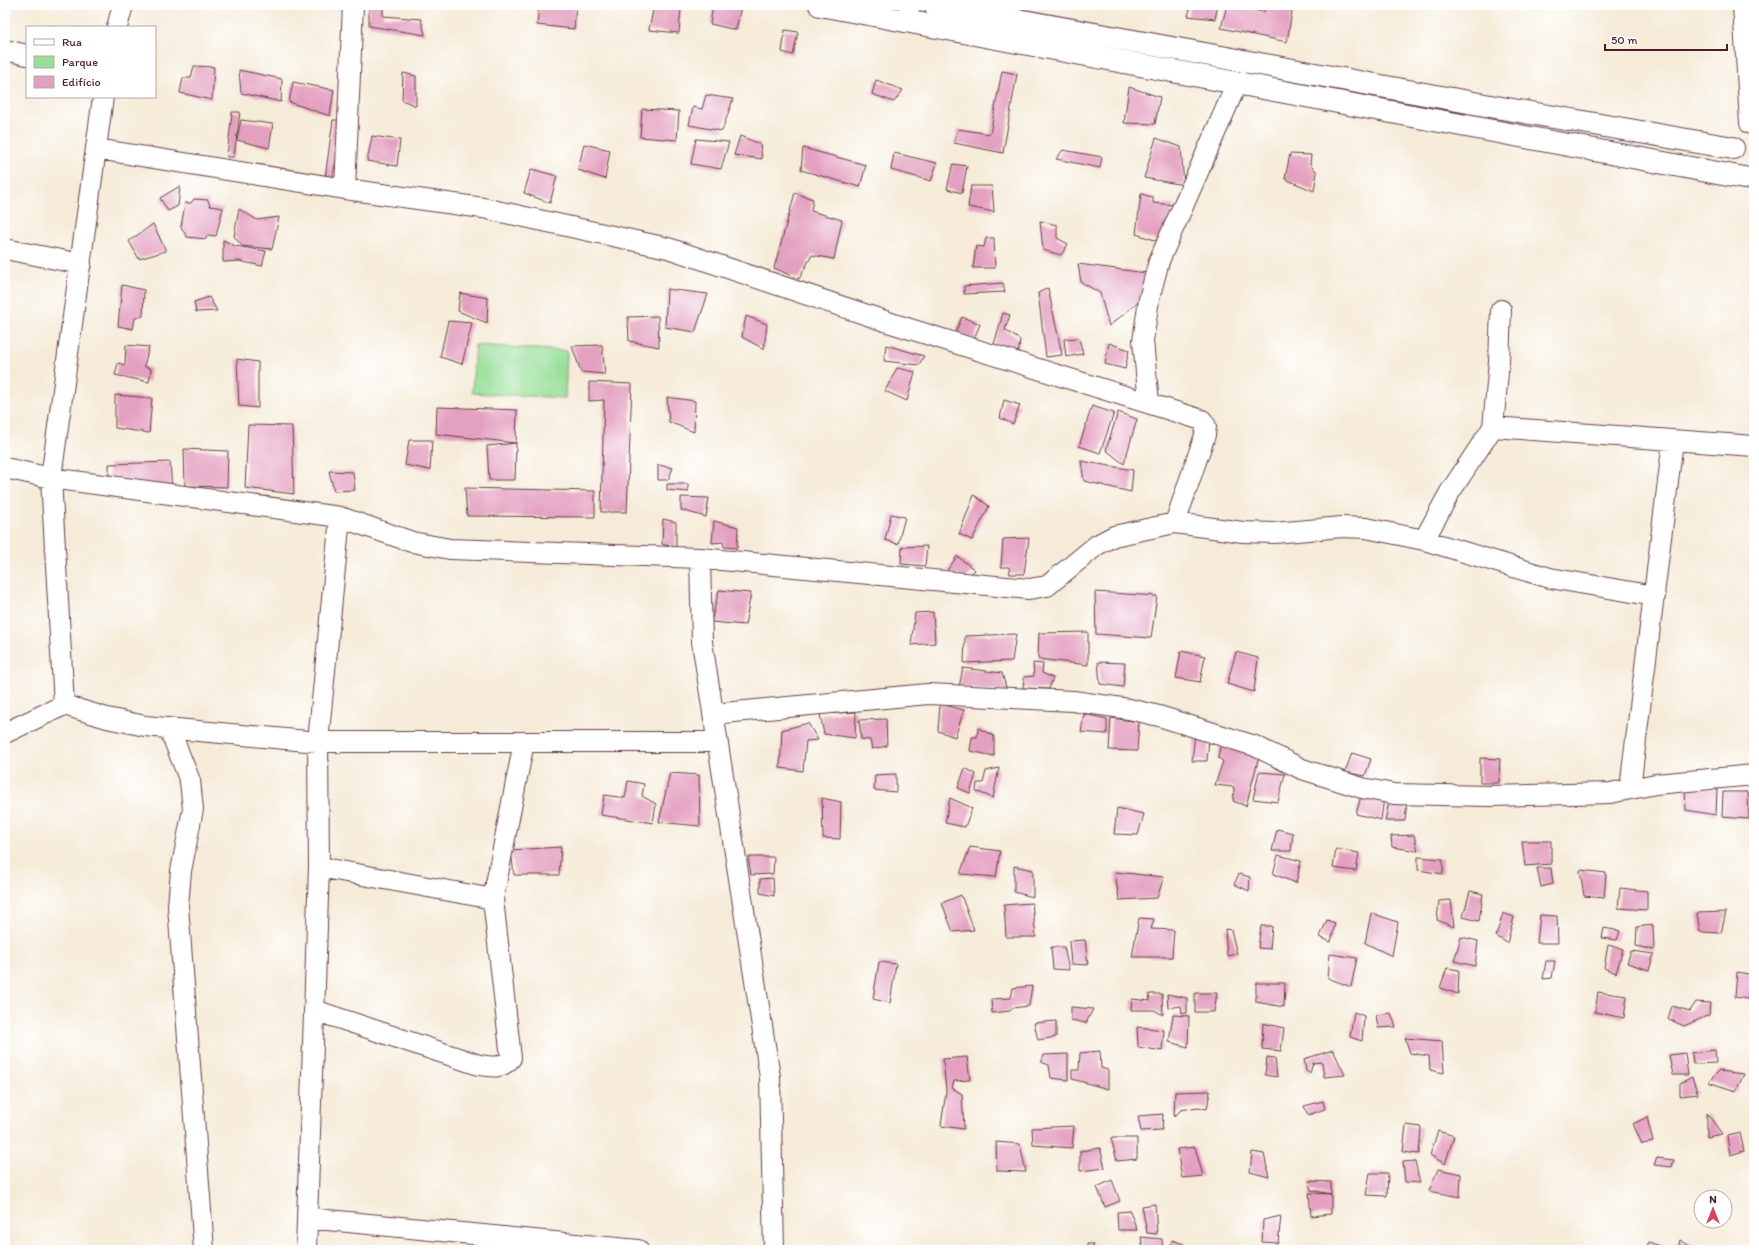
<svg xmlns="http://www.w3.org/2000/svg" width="1759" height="1255" viewBox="0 0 1759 1255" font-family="Itim,sans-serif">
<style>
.green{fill:#97df99;stroke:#707f62}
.building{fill:#e4a0c0}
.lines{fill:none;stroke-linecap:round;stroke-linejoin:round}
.minor-casing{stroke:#643e45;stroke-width:22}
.tertiary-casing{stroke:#643e45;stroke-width:24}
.minor{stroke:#fff;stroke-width:20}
.tertiary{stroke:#fff;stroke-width:22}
</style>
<rect width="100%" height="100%" fill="#fff"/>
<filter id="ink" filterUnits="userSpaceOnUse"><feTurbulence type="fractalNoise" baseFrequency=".025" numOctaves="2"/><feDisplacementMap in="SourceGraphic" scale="8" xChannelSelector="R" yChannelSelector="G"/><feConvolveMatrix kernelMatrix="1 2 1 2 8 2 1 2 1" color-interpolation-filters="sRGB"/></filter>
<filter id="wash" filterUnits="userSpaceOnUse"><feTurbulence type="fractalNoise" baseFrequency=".012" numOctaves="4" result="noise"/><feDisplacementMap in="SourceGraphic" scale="16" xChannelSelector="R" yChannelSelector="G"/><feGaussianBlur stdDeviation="0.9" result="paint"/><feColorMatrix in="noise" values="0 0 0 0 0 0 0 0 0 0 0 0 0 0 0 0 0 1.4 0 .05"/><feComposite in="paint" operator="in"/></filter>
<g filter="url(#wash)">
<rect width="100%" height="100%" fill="#f5ebd8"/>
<path class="green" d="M475,345L567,351L565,398L472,393Z"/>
<g id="blocks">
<path class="building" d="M369,5H383V16L421,19L425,35L369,26Z
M539,5H576L574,29L537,25Z
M654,5H670L681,9L679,33L649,30Z
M713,5L741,6L736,30L710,24Z
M1191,5H1218L1215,19L1188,16Z
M1227,5L1264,12L1266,5H1293L1287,42L1221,28Z
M785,30L798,32L793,55L782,52Z
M194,66L214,67L212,100L180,93L183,78H191Z
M239,70L282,79L281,102L241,93Z
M1002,71L1017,74L1003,153L954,143L958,129L990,134Z
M403,73L416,76V106L402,100Z
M876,80L903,90L894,102L872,94Z
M293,82L334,90L330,116L289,102Z
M1129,87L1160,97L1155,124L1124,123Z
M706,95L733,99L722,131L689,125L693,107L702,109Z
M642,109L679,111L677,140L640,137Z
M232,112H240L234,157H227Z
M241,120L273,124L269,148L237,140Z
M333,120H345L332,179L325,178Z
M372,136L400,140L397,166L367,161Z
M740,136L760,144L762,159L734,155Z
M1156,138L1181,147L1184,185L1144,178Z
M696,139L729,142L721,169L691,164Z
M584,144L610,150L605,179L578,170Z
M803,148L866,165L860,187L801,170Z
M1063,150L1102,157L1100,168L1056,159Z
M894,153L937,163L931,181L891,170Z
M1290,154L1311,155L1310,165L1317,172L1314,191L1285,179Z
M953,164L967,166L962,193L947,189Z
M531,169L557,176L550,203L524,193Z
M180,186L178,206L168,211L160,198Z
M971,186H992L994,212L968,207Z
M795,193L813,199L811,211L842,220L834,259L812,255L799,279L774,268Z
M1141,194L1153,197V203L1174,205L1161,242L1136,234Z
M194,199L208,200L210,206L223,208L216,236L207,235L206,239L187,237L181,227L185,203H191Z
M239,209L257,220L279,217L272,249L242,246L234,236Z
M1040,221L1057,225V238L1068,244L1061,255L1043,250Z
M153,224L166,251L139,259L129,241Z
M986,238H994L995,268H973L976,246L984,247Z
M223,240L235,246L266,251L262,266L239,261L223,262Z
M1078,264L1147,273L1141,300L1109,326L1100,293L1081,282Z
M1003,283L1005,292L964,294V286Z
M122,285L144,290L143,316L135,318L133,329L118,326Z
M1048,288L1062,355L1046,357L1038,293Z
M667,289L708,294L695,332L665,327Z
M460,293L488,298L487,323L458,311Z
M209,297L217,311L196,312L194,302Z
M1003,313L1010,315L1005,330L1020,340L1018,357L993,348Z
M658,316L659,347L629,341L628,317Z
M746,316L767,324L764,349L742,337Z
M962,317L980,324L974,339L955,333Z
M448,321L472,323L462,364L440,357Z
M1079,338L1083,354L1066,357L1064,339Z
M1109,343L1129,350L1125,369L1105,364Z
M126,345L149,347L144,366L151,369L149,382L115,375L118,363L125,365Z
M602,345L605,374L581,372L572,346Z
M886,345L924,356L919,365L884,361Z
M237,359L258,362V408L239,406Z
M897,368L915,372L907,401L885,391Z
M589,382L632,384L627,512H601L604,400L589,401Z
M115,395L152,398L149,433L115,428Z
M667,397L695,401L694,432L669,422Z
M1004,400L1020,405L1013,424L1000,418Z
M1092,406L1114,413L1100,453L1079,446Z
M437,407L517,410L516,443L436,434Z
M1118,412L1137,419L1124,464L1106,450Z
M248,425L292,426L294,494L245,488Z
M409,440H432L430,470L405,465Z
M516,443L515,480H489L487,446Z
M184,449L228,451L227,487L185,486Z
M1081,461L1133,470L1131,492L1084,481Z
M170,462L172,489L109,479V464Z
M658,465L673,468L668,480H658Z
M329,471L353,472L355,490L334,491Z
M667,484H688V492L667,490Z
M465,488L595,491V517L467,516Z
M974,495L989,506L972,540L959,534Z
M681,497L709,498L706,517L681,510Z
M891,514L905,517L898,544L885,540Z
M663,519L676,522V548L662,544Z
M714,521L738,527L737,548L724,547L723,542L712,543Z
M1029,538L1024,574H1010L1009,567H1001L1003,539Z
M927,546L925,566L901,564L902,547Z
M957,556L975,570L965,579L947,571Z
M719,590L751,593L745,625L711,622Z
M1095,592L1157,596L1151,638L1096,634Z
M933,612L935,643L911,645L915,613Z
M1088,632V665L1038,659L1039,633Z
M1016,634L1012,661L964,663L965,636Z
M1181,651L1205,656L1200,682L1176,678Z
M1236,652L1258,658L1254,692L1227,684Z
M1098,662L1125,663L1123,687L1100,684Z
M1033,663L1043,664L1042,673L1053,678L1049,689L1023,688L1024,677L1034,676Z
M963,668L1002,673L1007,691L959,687Z
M940,704L964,710L955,737L938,731Z
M856,712L855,738L824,734L820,714Z
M1084,714L1107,719V734L1081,732Z
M1111,718L1139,722L1137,751L1109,750Z
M886,719L887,746L872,749L870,740L861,739L859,720Z
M808,723L818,740L806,741L803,771L780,768L782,730Z
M978,728L994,736V756L970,751L972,737H977Z
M1195,734L1209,738L1207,761H1192Z
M1221,741L1260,753L1246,806L1233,801L1234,787L1215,785L1223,761L1218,758Z
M1352,753L1371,759L1365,776L1345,772Z
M1480,758L1500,759L1499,783H1480Z
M965,768L976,774L970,793L958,788Z
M999,768L993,798L976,791L977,783H983L986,771Z
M1259,772L1285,774L1278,802L1253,799Z
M670,773L699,775L700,826L659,822Z
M896,774V792L874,790L875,775Z
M628,781L644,784L642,796L656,804L653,823L601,815L604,795L625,798Z
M1685,787L1717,789L1716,815L1686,810Z
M1723,792H1748L1749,819L1722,817Z
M1361,796L1384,798L1381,820L1356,814Z
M1390,796L1407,800L1405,821H1385Z
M822,798L841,802L840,839L823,838Z
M950,798L972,808L965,827L945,823Z
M1117,808L1144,814L1138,835L1114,834Z
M1277,829L1293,833L1291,851H1272Z
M1414,835L1418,851L1392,847L1391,836Z
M1522,841H1551V864L1525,866Z
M561,847L559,875H514L511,850Z
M970,847L1000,851L996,877L960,874Z
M1336,849L1359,853L1356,871L1333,868Z
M1278,855L1301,861L1296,883L1273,874Z
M748,857H774L773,874L751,875Z
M1418,857L1443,859V874L1418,870Z
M1014,866L1033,870V897L1014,892Z
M1537,868H1551L1553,884L1541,887Z
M1580,870L1606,873L1604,898L1584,896Z
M1115,872L1164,877L1157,898L1119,900Z
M1239,874L1250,877L1249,891L1234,884Z
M773,878L774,896L760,893V879Z
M1620,888L1647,891V910L1618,908Z
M1470,891L1483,894L1479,921L1463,917Z
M961,895L974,930L953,932L942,903Z
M1451,900L1454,927L1437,920L1439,901Z
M1032,903L1036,937H1006L1004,905Z
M1726,912L1721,933L1700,932L1697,913Z
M1371,913L1398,922L1392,956L1365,943Z
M1503,913L1514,917L1507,943L1496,936Z
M1540,915L1557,916L1558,943H1537Z
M1139,918L1154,919L1151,929L1174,930L1172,957H1132Z
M1327,920L1335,923L1331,942L1320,937Z
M1653,925L1654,950L1636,946L1637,927Z
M1261,926H1272L1270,949L1258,948Z
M1604,928L1620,931L1617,940L1602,938Z
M1225,929L1231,930L1237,954L1227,956Z
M1461,937L1478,941L1475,966L1454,961Z
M1085,940L1088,965L1071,964L1069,941Z
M1608,945L1623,949L1616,973L1604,968Z
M1051,947H1064L1069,970L1053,969Z
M1631,951L1654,954L1649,970L1627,963Z
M1330,954L1357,958L1351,987L1328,978Z
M1546,961H1555L1552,978L1543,979Z
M879,962L896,964L890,1003L873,999Z
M1447,968L1459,970L1458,994L1440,988Z
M1737,972L1754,975V1000L1735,997Z
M1256,983H1285L1284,1007L1256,1002Z
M1032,986L1029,1006L1012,1008L1010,1011L992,1013L991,999L1011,998L1013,988Z
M1598,992L1627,996L1624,1018L1595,1012Z
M1195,993H1217L1214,1012H1195Z
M1149,994H1162L1163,1015L1154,1010H1131L1132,999L1150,1001Z
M1167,994L1187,998V1013H1182L1181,1006L1168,1008Z
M1696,1002L1710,1003L1709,1015L1684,1026L1668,1019L1672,1006L1690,1011Z
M1071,1007L1093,1009L1086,1023L1071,1020Z
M1354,1012L1364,1016L1362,1041L1350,1037Z
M1391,1013L1396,1027L1378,1028L1376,1015Z
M1173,1015L1189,1016L1188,1047L1169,1042Z
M1056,1021V1037L1038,1040L1034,1023Z
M1263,1023L1284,1028L1281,1051L1262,1049Z
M1137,1027L1164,1030L1162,1051L1138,1047Z
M1405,1038L1442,1041L1444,1073L1430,1070L1429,1056L1410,1053Z
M1333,1050L1345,1075L1324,1077L1322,1062L1313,1063L1310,1073L1306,1071L1304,1059Z
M1715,1050L1716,1063L1693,1064L1692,1053Z
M1100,1051L1101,1068L1108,1070V1089L1072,1079V1070H1079L1080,1053Z
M1685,1053L1688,1075H1673L1669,1055Z
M1068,1054V1080L1051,1078L1049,1065L1041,1062L1043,1055Z
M967,1057L970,1080L954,1081L952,1088L962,1094L964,1129L941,1126L946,1091L943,1059Z
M1267,1057L1275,1058L1277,1077L1265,1075Z
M1719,1071L1744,1074L1736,1091L1708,1082Z
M1692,1077L1698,1094L1680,1096V1083Z
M1210,1091L1207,1109L1198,1107L1181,1110L1174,1117L1175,1092Z
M1323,1101L1325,1109L1308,1115L1304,1106Z
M1707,1113L1722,1134L1707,1137Z
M1163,1114L1162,1130L1141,1131L1138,1116Z
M1647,1117L1653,1142L1642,1144L1633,1124Z
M1406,1125L1421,1127L1419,1154L1403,1152Z
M1074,1126L1072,1148L1033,1145L1032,1128Z
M1438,1131L1454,1136L1445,1164L1430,1155Z
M1740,1133L1744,1151L1730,1155L1727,1136Z
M1111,1138H1137V1159L1117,1161Z
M996,1142L1020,1144L1026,1172L997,1171Z
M1195,1147L1203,1176L1182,1178L1177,1149Z
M1100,1148L1105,1168L1080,1171V1151Z
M1252,1152L1264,1154L1269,1177L1250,1172Z
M1657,1158L1674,1160L1672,1167L1654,1165Z
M1415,1161L1420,1183L1405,1182L1403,1162Z
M1438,1169L1461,1174L1460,1197L1429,1191Z
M1370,1173H1388L1387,1196L1366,1195Z
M1112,1180L1120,1201L1105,1207L1097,1187Z
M1309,1181L1331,1182V1214L1311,1216L1309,1193L1331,1194L1311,1190Z
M1155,1204L1157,1234L1147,1233L1142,1206Z
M1130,1211L1137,1230H1118L1117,1212Z
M1281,1216L1278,1243L1262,1242L1263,1220Z
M1141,1237L1162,1239L1163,1250L1143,1249Z
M1172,1240L1184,1244L1183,1250H1170Z
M1680,1240L1692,1247L1691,1250H1678Z
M1649,1242L1669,1250H1646Z
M1087,1244H1093L1094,1250H1087Z"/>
</g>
</g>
<g filter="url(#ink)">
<use href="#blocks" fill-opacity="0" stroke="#643e45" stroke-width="1"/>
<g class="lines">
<g class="minor-casing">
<path id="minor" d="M906,22L910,5
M117,27L123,5
M5,50L27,55
M97,149L345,189L483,208L668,248L891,323L1202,420L1206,426L1205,435L1175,523
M345,189L353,5
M5,249L81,264
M1149,403L1143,341L1149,299L1159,261L1237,83
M1493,427L1754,446
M5,468L51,478L340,517L412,542L450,549L700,558L1029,589L1047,586L1097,545L1114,536L1175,523L1243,532L1274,533L1342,527L1366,528L1424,540L1550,578L1655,596
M1424,540L1450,492L1493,427L1499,362L1501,310
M700,558L702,642L770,1077L774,1250
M64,705L51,478L103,97
M713,714L928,694L1073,701L1129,709L1159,716L1255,746L1302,769L1362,788L1394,794L1489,796L1610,793L1656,784L1754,775
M169,728L190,781L193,809L181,871L178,906L204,1250
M5,733L64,705L107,718L145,726L318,742H524
M1630,788L1673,441
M319,867L493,899
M314,1010L479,1065C492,1067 502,1069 511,1058L493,899L524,742H717
M307,1218L638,1250
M306,1250L319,867L318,742L340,517"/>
</g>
<g class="tertiary-casing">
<path id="tertiary" d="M820,5L1744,178
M935,5L1496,107L1733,148
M1744,5L1751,123"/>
</g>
<use href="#minor" class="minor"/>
<use href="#tertiary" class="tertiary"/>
</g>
</g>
<rect width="1759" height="1255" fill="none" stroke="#fff" stroke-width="20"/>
<rect x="26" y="26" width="130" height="72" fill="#ffffff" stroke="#b7a5aa"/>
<rect x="34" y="39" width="20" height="6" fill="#ffffff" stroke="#b7a5aa"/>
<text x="62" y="46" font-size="12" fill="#4a1f2b">Rua</text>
<rect x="34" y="56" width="20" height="12" fill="#97df99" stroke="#b7a5aa"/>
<text x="62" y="66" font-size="12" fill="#4a1f2b">Parque</text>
<rect x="34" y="76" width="20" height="12" fill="#e4a0c0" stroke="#b7a5aa"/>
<text x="62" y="86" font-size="12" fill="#4a1f2b">Edifício</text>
<g transform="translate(1713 1209)"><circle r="19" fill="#ffffff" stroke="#b7a5aa"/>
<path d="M0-3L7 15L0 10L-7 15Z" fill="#d1495b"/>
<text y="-6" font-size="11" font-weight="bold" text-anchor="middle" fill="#4a1f2b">N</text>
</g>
<path d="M1605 44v6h122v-6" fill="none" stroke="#4a1f2b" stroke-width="2"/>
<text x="1611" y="44" font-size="12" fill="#4a1f2b" stroke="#ffffff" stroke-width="3" paint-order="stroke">50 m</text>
</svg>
